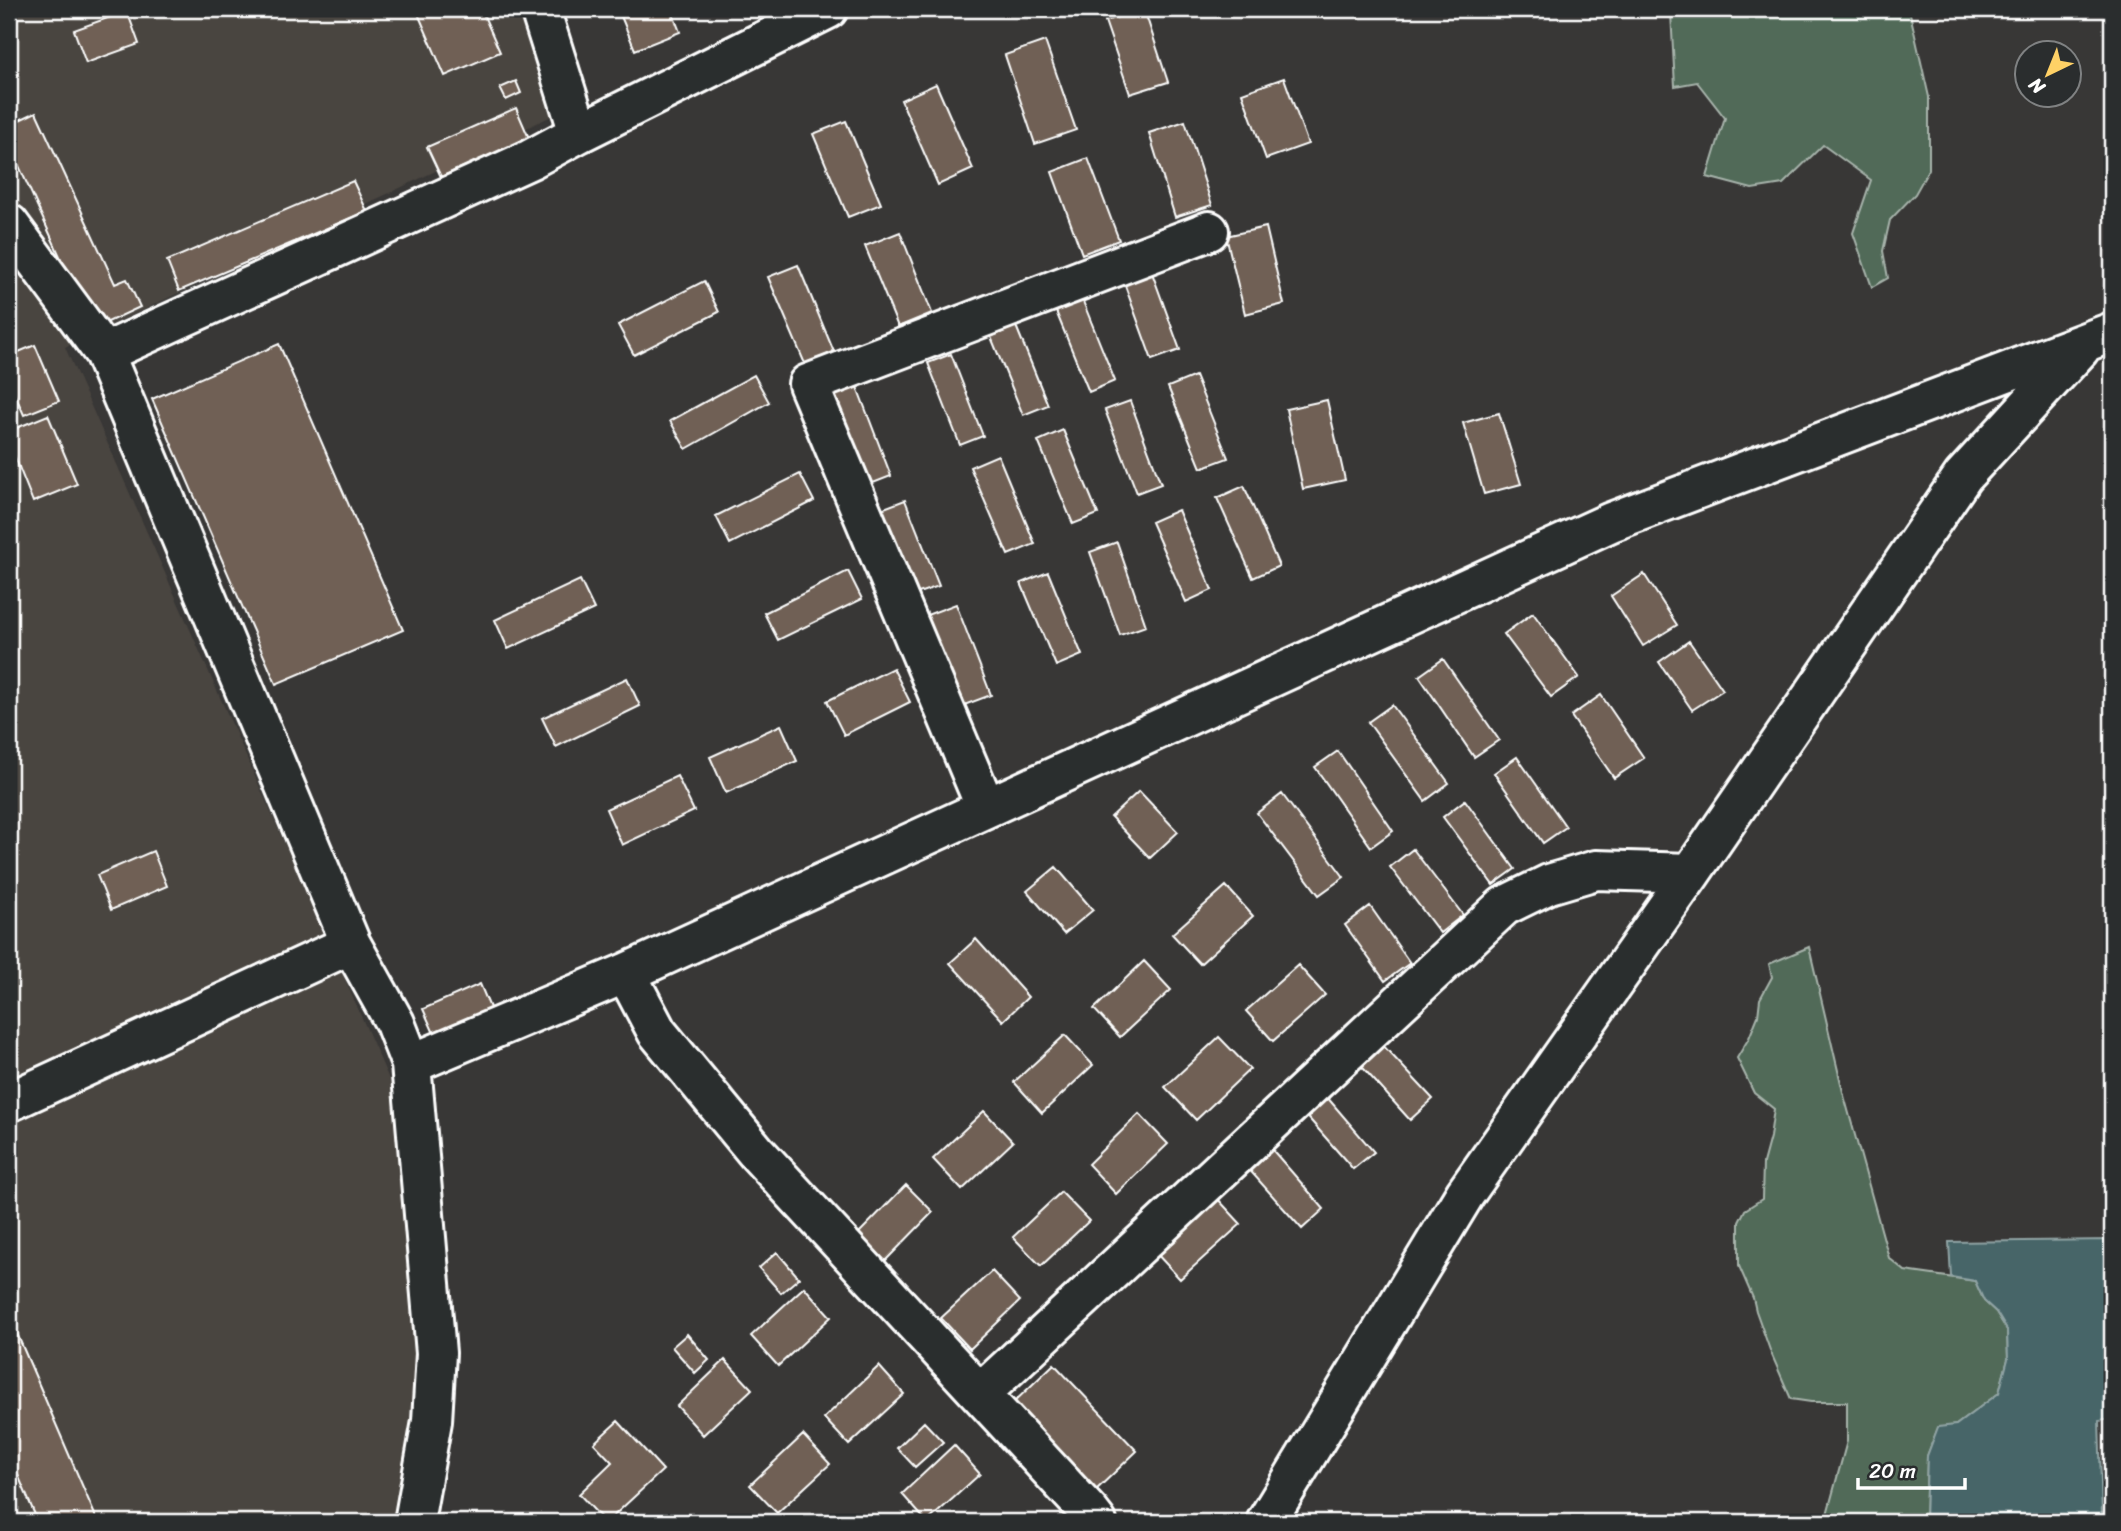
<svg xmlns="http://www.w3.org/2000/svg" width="2121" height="1531" viewBox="0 0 2121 1531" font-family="Sriracha,sans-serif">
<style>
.built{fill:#48443f}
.green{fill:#516a58;stroke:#a8b4ac;stroke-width:2}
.water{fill:#466567;stroke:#90a3a4;stroke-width:2}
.building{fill:#6f6155;stroke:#fff;stroke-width:2}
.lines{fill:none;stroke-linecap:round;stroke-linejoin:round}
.minor-casing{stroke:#fff;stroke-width:44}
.minor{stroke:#2a2d2e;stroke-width:38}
</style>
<rect width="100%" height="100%" fill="#383736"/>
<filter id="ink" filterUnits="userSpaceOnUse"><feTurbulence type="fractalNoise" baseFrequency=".0143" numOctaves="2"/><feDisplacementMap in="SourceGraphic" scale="14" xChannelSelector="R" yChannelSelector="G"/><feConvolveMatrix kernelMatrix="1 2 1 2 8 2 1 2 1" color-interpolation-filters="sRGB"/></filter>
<g filter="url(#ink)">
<path class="built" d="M9,9H523L556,114L65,347L408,1122L422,1369L392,1522H9Z"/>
<path class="green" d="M1674,9H1909L1929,97V169L1915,194L1890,220L1883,251L1888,278L1872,287L1853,233L1871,180L1823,145L1783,184L1752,189L1707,177L1725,118L1697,82L1675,86L1671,13Z
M1809,947L1843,1092L1889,1258L1905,1271L1975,1281L1984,1301L1996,1312L2007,1330L2008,1359L1999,1393L1956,1425L1938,1428L1927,1456L1925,1522H1823L1826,1518L1847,1441V1402H1811L1791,1399L1771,1353L1756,1311L1753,1298L1739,1266V1222L1745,1210L1762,1199L1763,1163L1770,1137L1774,1109L1754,1093L1737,1058L1749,1038L1758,1016L1760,999L1772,977L1769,964Z"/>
<path class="water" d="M2112,1240V1419L2099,1421L2102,1515L2112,1517V1522H1925L1927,1456L1938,1427L1956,1425L1999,1393L2008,1359L2007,1330L1996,1312L1984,1301L1975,1281L1951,1277L1949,1242Z"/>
<path class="building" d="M416,9H481L500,52L445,76Z
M618,9H671L680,32L635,50Z
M1144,9L1168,82L1130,94L1105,21Z
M127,11L139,44L86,63L74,30Z
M1045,41L1076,130L1035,144L1005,55Z
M1284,78L1308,144L1266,159L1242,93Z
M516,81L521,93L506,100L500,88Z
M936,84L973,169L938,185L901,100Z
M516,108L529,138L441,177L427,147Z
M36,112L115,284L127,279L140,307L93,329L9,144V125Z
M846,121L881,204L848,217L813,134Z
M1185,121L1212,205L1175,217L1149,133Z
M1088,158L1119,240L1082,254L1052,172Z
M353,181L367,211L179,291L167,261Z
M1266,227L1284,304L1245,314L1226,236Z
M900,232L932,313L898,327L865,246Z
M798,265L834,352L805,364L768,277Z
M1151,270L1180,350L1152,360L1123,280Z
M704,281L719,312L634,355L618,325Z
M1082,299L1115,381L1089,392L1055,309Z
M1016,326L1048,405L1023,415L991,337Z
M279,344L403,630L276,684L152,399Z
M35,345L59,401L24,415L9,381V356Z
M951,354L983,436L960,445L928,363Z
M754,375L769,402L686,449L670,421Z
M1195,376L1228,458L1201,468L1168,387Z
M857,387L891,476L863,487L828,398Z
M1327,400L1345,480L1303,489L1286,409Z
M1130,401L1161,484L1137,493L1105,410Z
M1499,413L1521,484L1484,494L1463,423Z
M48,415L77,484L33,502L9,442V431Z
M1063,430L1098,514L1073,524L1038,441Z
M998,455L1035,544L1008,555L970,467Z
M800,474L814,501L730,544L716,516Z
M1244,486L1279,566L1253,578L1217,498Z
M905,500L939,586L910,596L876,511Z
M1178,510L1212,590L1186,602L1151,522Z
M1117,542L1146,626L1120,635L1090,552Z
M848,571L862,599L778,640L764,613Z
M1048,572L1082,655L1056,666L1021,583Z
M1644,574L1677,625L1643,646L1611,596Z
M580,580L594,609L508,649L495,620Z
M956,604L991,695L959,707L924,616Z
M1533,613L1579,677L1551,697L1504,634Z
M1689,641L1723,690L1692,710L1659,662Z
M1443,659L1499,740L1474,757L1419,676Z
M893,668L910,702L844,735L827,701Z
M627,678L640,706L556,747L542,718Z
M1601,695L1644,758L1614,778L1571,716Z
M1392,705L1449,783L1425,801L1368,722Z
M781,725L797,761L726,793L710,757Z
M1338,751L1393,831L1371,847L1315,767Z
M1517,757L1566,827L1543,843L1494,773Z
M677,776L694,811L622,845L606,809Z
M1139,791L1178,832L1150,858L1111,817Z
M1282,794L1344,877L1319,895L1257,813Z
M1465,800L1515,869L1493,885L1443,817Z
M1413,849L1463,915L1440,933L1390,867Z
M153,851L167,886L111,910L97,875Z
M1056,867L1093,910L1064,934L1027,891Z
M1226,886L1253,916L1200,964L1172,934Z
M1370,906L1410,963L1385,981L1345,925Z
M976,939L1028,997L1003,1021L950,963Z
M1144,961L1171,990L1120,1037L1094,1009Z
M1298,965L1325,995L1273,1041L1246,1011Z
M480,984L493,1015L437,1040L423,1009Z
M1065,1035L1093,1065L1042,1113L1014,1082Z
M1219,1037L1250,1069L1196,1120L1165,1087Z
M1377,1039L1433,1099L1410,1120L1355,1059Z
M1326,1096L1374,1152L1353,1169L1305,1114Z
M984,1111L1013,1142L962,1190L933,1159Z
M1139,1114L1168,1144L1116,1194L1088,1164Z
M1269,1146L1324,1209L1302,1229L1246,1166Z
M906,1185L933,1212L885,1261L858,1234Z
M1061,1192L1089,1221L1041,1266L1013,1237Z
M1216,1197L1241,1224L1180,1279L1155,1252Z
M777,1252L799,1278L781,1293L759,1268Z
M992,1271L1020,1301L970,1349L941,1318Z
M804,1287L831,1317L778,1366L751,1336Z
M9,1315L98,1522H38L9,1454Z
M687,1334L709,1360L695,1373L672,1347Z
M725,1360L752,1389L703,1435L677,1406Z
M1054,1364L1137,1451L1095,1491L1012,1404Z
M879,1366L904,1394L849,1445L824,1418Z
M618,1421L663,1470L607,1522H605L579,1494L612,1462L594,1443Z
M924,1422L943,1442L915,1467L897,1448Z
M803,1435L830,1464L777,1513L750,1485Z
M954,1445L980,1474L927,1522L902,1494Z"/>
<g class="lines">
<g class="minor-casing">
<path id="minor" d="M540,9L579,133
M9,224L104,353L351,944L395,1023L411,1064L436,1353L432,1421L414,1522
M104,353L531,159L579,133L828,9
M986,808L808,384L1209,231
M626,973L657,1032L757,1153L1090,1513L1097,1522
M411,1064L626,973L1611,522L2112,332
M9,1102L351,944
M980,1394L1504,906L1549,884L1596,870L1691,873
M1266,1522L1465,1194L1691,873L1963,476L2080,349"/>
</g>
<use href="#minor" class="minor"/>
</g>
</g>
<rect width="2121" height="1531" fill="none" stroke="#2a2d2e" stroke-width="35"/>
<rect x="18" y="18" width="2086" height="1496" fill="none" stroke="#fff" stroke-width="2.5" filter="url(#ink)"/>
<g transform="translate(2048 74) rotate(223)"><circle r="33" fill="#2a2d2e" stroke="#7f8182" stroke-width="2"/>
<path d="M0-5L12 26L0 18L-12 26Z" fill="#ffd166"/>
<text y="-10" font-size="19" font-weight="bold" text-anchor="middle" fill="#ffffff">N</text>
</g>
<path d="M1858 1478v10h107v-10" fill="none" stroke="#ffffff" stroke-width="3.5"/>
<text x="1869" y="1478" font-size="21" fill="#ffffff" stroke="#2a2d2e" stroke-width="5" paint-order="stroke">20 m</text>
</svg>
